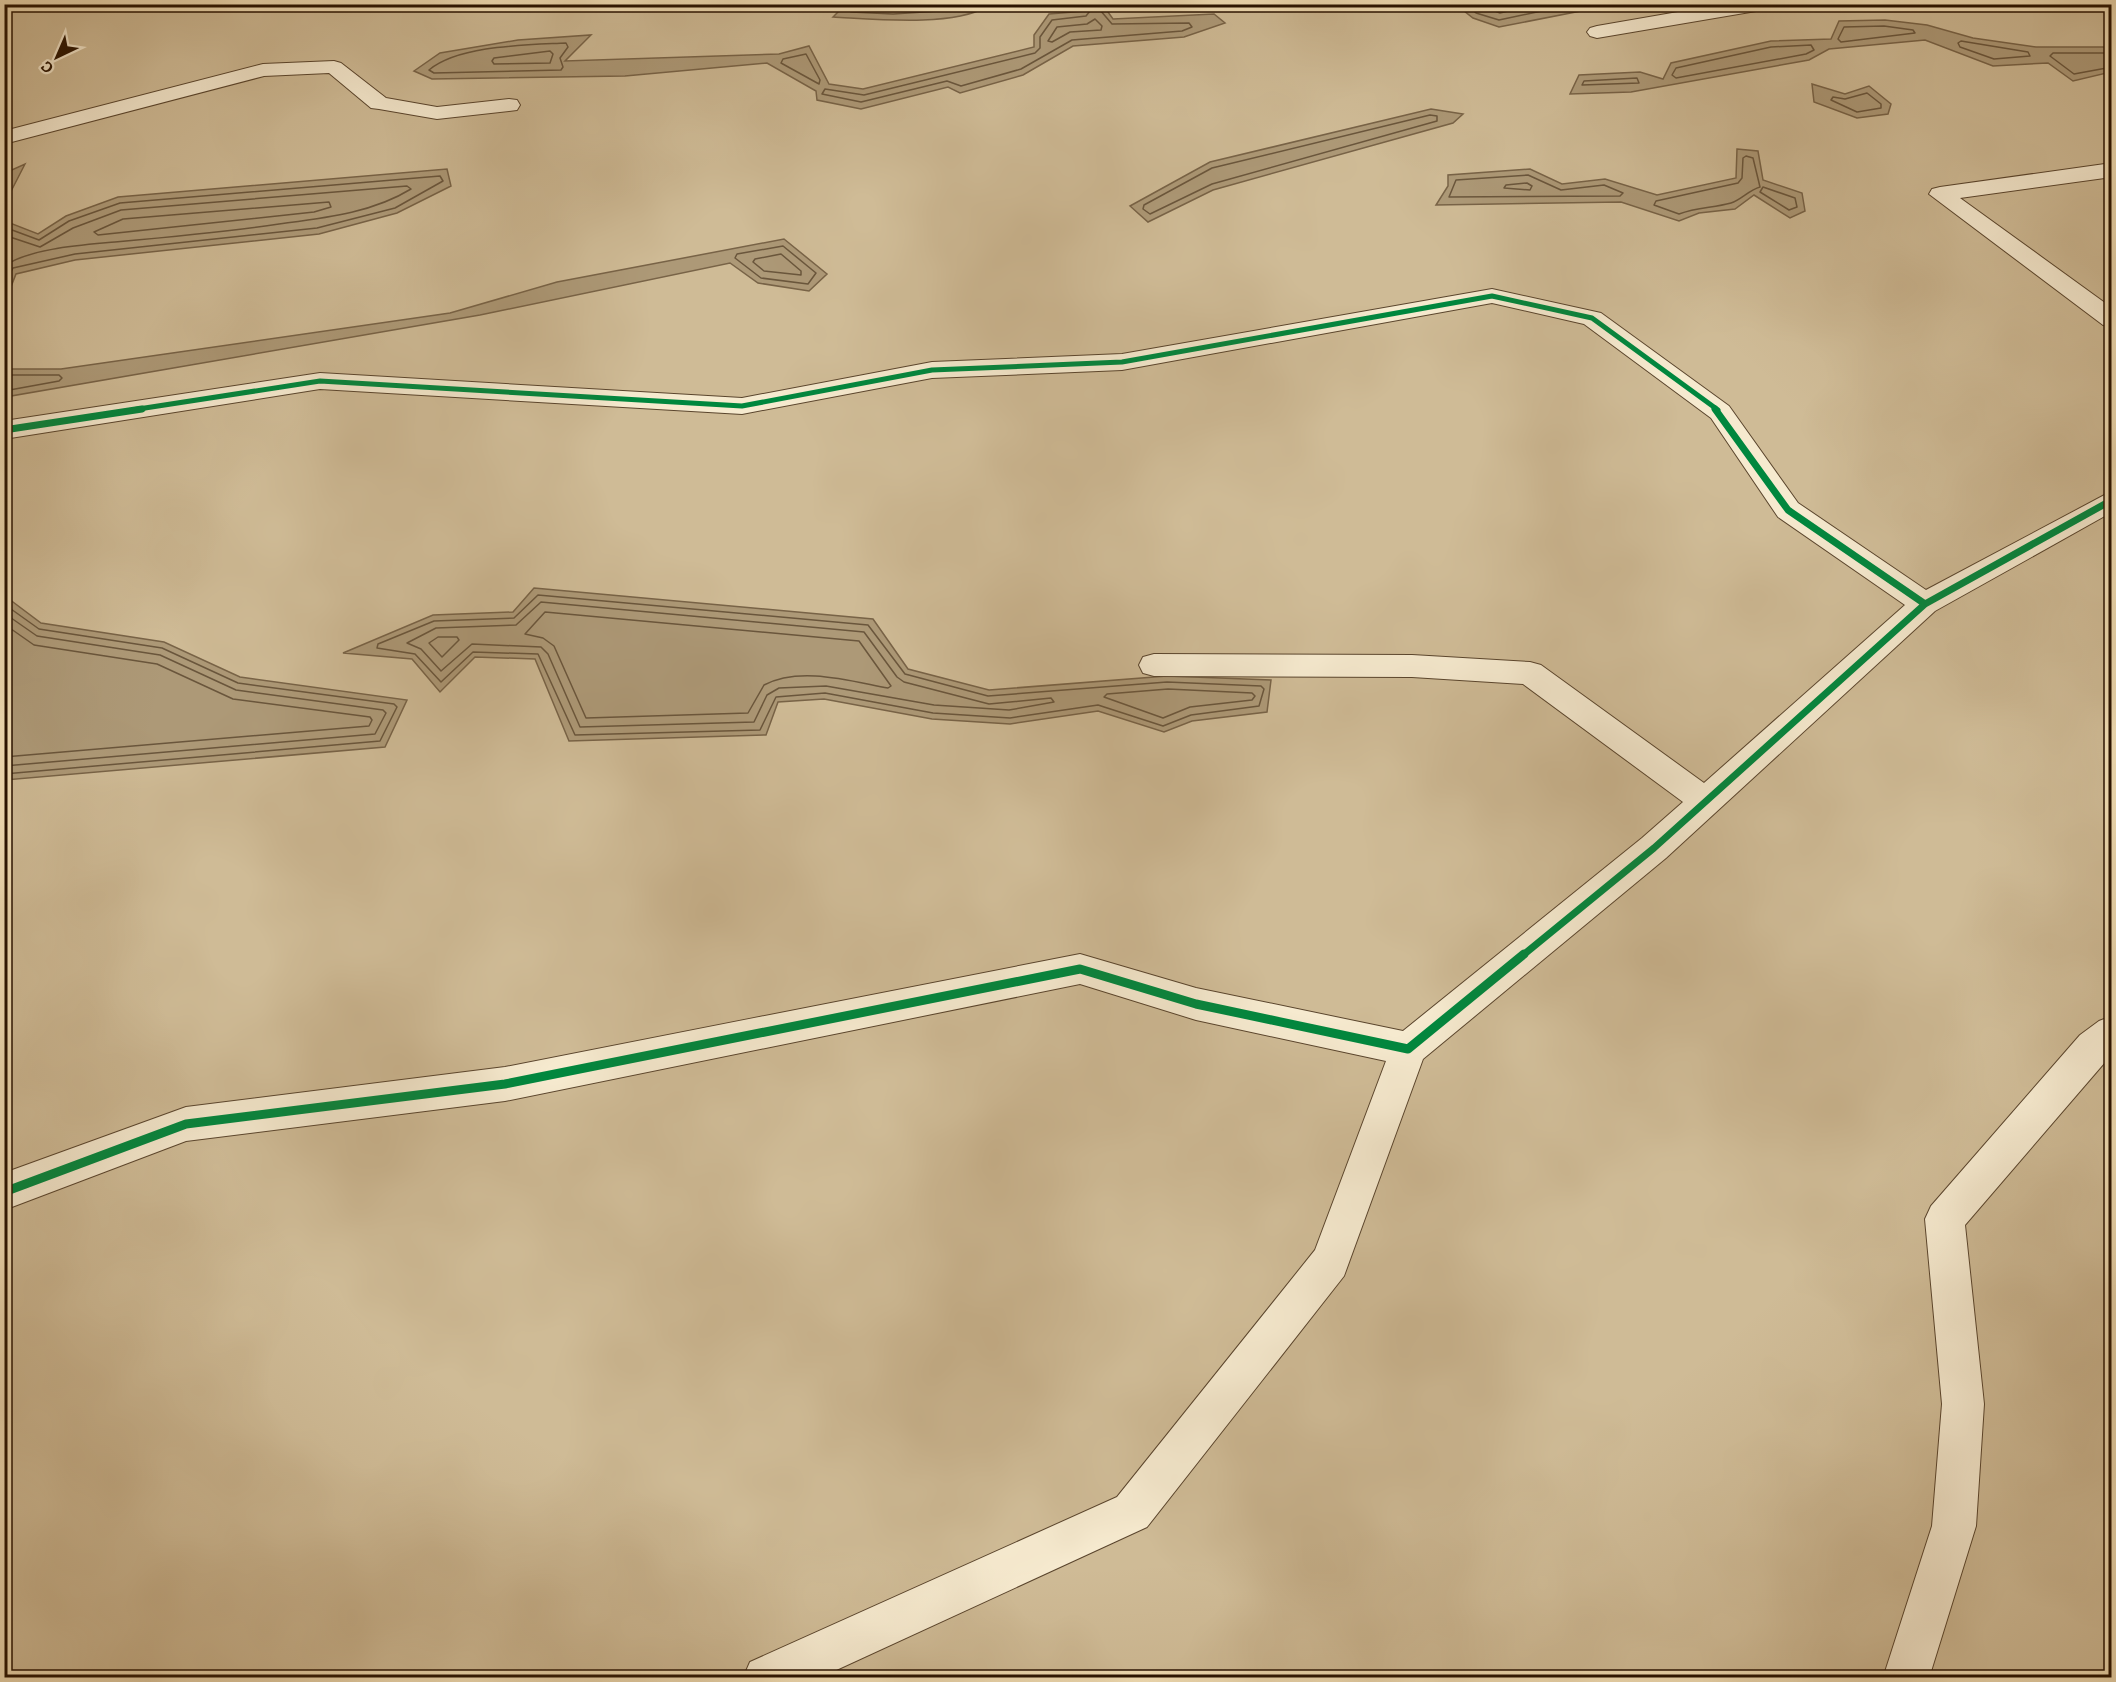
<svg xmlns="http://www.w3.org/2000/svg" width="2116" height="1682" viewBox="0 0 2116 1682" font-family="Alegreya,serif">
<style>
.green{fill:#cfbb96;stroke:#7c664b;stroke-width:1.5}
.water{fill:#ad9977;stroke:#786347;stroke-width:1.5}
.lines{fill:none;stroke-linecap:round;stroke-linejoin:round}
.shore{stroke:#6a563c;stroke-width:1.5}
.minor-casing{stroke:#5a452d;stroke-width:2}
.minor{fill:#f6eacf;fill-rule:evenodd}
.cycleway-far2-casing{stroke:#f6eacf;stroke-width:8}
.cycleway-far1-casing{stroke:#f6eacf;stroke-width:10}
.cycleway-casing{stroke:#f6eacf;stroke-width:13}
.cycleway-far2{stroke:#00873e;stroke-width:5}
.cycleway-far1{stroke:#00873e;stroke-width:7}
.cycleway{stroke:#00873e;stroke-width:9}
</style>
<rect width="100%" height="100%" fill="#f1deb5"/>
<filter id="stains"><feTurbulence type="fractalNoise" baseFrequency=".00333" numOctaves="4"/><feColorMatrix values="0 0 0 0 .2 0 0 0 0 .09 0 0 0 0 .02 0 0 0 .5 -.17"/></filter>
<radialGradient id="worn" r=".72"><stop offset=".6" stop-color="#630" stop-opacity="0"/><stop offset="1" stop-color="#630" stop-opacity=".3"/></radialGradient>
<path class="green" d="M5,5H2111V1677H5Z"/>
<path class="water" d="M984,4L986,7C952,27 873,19 833,17L845,5Z
M1476,4H1612V5L1499,27L1473,18L1459,7Z
M1083,5H1103L1113,19L1214,14L1225,23L1184,37L1073,46L1023,75L960,93L948,87L861,109L817,100L816,91L767,63L625,76L432,79L414,71L440,53L518,40L591,35L565,61L779,54L809,46L829,84L863,89L1034,47V35L1049,14L1085,11Z
M1885,20L1927,25L1973,38L2036,47H2111V72L2073,81L2048,63L1993,66L1925,40L1829,49L1809,60L1631,92L1570,94L1579,75L1640,72L1663,79L1671,63L1771,41L1831,39L1839,21Z
M1812,84L1845,94L1869,86L1891,104L1888,114L1857,118L1814,102Z
M1431,109L1463,114L1453,123L1213,190L1148,222L1130,206L1210,162Z
M1737,149L1758,151L1763,180L1802,193L1805,211L1790,218L1754,195L1735,209L1699,213L1679,221L1621,202L1436,205L1448,186V175L1530,169L1562,184L1605,179L1657,195L1736,178Z
M25,164L5,203V173Z
M447,169L451,186L397,213L319,234L75,260L16,274L5,302V221L38,234L66,216L118,197Z
M784,239L827,274L809,291L758,283L730,263L480,315L5,397V369H61L450,313L557,282Z
M534,588L873,619L908,669L989,690L1167,676L1271,680L1267,712L1192,721L1164,732L1098,711L1010,724L932,719L824,699L778,702L766,735L569,741L535,659L475,657L440,692L412,659L343,653L433,615L513,612Z
M5,596L41,623L164,642L240,677L407,700L385,747L5,780Z"/>
<g class="lines">
<path class="shore" d="M849,4L851,12L893,14L970,9L978,4
M858,4H925
M1089,4L1090,11L1086,16L1052,20L1040,37V48L1035,53L864,95L825,89L822,94L861,102L947,81L961,86L1021,69L1072,40L1182,31L1192,27L1189,23L1112,24L1100,10L1099,4
M1465,4L1476,13L1499,20L1575,4
M1478,4L1500,13L1538,4
M1095,19L1102,26L1101,30L1070,32L1052,42L1048,41L1057,27L1087,24Z
M1884,26L1913,30L1915,33L1841,42L1838,39L1844,27Z
M1961,41L2028,52L2030,56L1994,59L1960,47L1958,43Z
M566,43L568,47L560,58L563,67L561,70L434,73L429,70C459,45 527,45 566,43Z
M1811,45L1814,50L1806,54L1676,78L1672,75L1676,68L1771,47Z
M550,51L553,54L550,63L494,64L492,61L494,58Z
M2112,53H2053L2050,56L2074,74L2112,67
M806,54L820,80L819,84L781,63L783,59Z
M1637,78L1639,83L1582,85L1584,81Z
M1867,93L1881,104V108L1857,112L1831,100L1833,97L1845,99Z
M1430,115L1437,116V121L1212,184L1150,214L1143,209L1144,205L1212,168Z
M1746,156L1753,158L1760,187C1749,190 1741,200 1731,203C1713,208 1697,207 1679,214L1654,205L1656,201L1738,183L1742,178L1743,158Z
M1528,175L1561,190L1604,185L1623,193L1620,196L1449,197L1456,180Z
M1527,183L1532,186L1530,190L1504,188L1506,185Z
M1763,187L1795,198L1797,207L1789,210L1760,192Z
M329,202L331,207L314,212L98,235L94,232L123,219Z
M4,227L39,240L69,221L120,203L440,176L443,181L395,208L317,228L75,254L13,268L4,285
M4,235L40,247L73,228L121,210L407,186L411,189C372,213 324,218 279,224C225,232 170,237 115,242C83,245 31,248 4,266
M783,246L816,273L808,284L761,278L735,258L737,254Z
M781,254L801,271V275L764,271L753,262L755,259Z
M4,375H59L62,378L59,381L4,391
M538,595L868,625L905,674L988,696L1167,682L1261,686L1264,689L1259,706L1191,715L1163,726L1098,705L1010,718L933,713L825,693L776,697L760,730L575,735L538,654L473,652L441,682L415,654L377,648L378,644L434,621L514,618Z
M541,602L864,632L897,677L904,682L989,704L1051,698L1054,702L1009,710L934,705L826,686L779,688L767,695L754,722L580,727L548,654L541,647L472,644L441,671L421,649L407,643L436,628L516,625Z
M4,604L39,629L162,648L238,683L394,704L397,707L380,741L4,774
M545,612L859,641L891,686L888,688C850,681 800,666 764,685L748,713L586,718L554,646L543,638L525,634Z
M4,613L37,636L160,655L236,690L383,710L386,713L375,734L4,766
M4,624L34,645L157,664L233,699L370,717L372,720L369,726L4,757
M438,637H457L459,640L442,657L429,643Z
M1168,689L1252,693L1255,696L1252,700L1190,707L1163,718L1104,697L1107,694Z"/>
<g class="minor-casing">
<path id="minor" d="M1724,4H1771L1762,10L1597,38L1590,36L1587,32L1590,28L1597,26Z
M334,61L341,63L386,98L437,107L509,99L517,100L520,105L517,110L509,111L437,119L379,109L371,108L329,73L264,76L4,144V131L263,64Z
M2112,163V177L1960,198L2112,308V327L2103,325L1929,194L1932,189L1940,187Z
M1492,289L1601,313L1729,406L1798,503L1926,590L2112,491V512L1935,611L1666,858L1423,1059L1344,1276L1147,1527L819,1678H743L750,1662L1117,1497L1315,1250L1386,1061L1196,1020L1080,984L505,1101L186,1141L4,1210V1173L186,1107L505,1067L1080,954L1196,988L1403,1031L1642,838L1683,802L1523,684L1412,677L1154,676L1143,673L1139,665L1143,657L1154,654L1412,655L1530,662L1541,665L1704,783L1905,605L1778,517L1711,418L1584,324L1492,303L1122,370L932,378L742,414L320,389L4,439V421L320,373L742,398L932,362L1122,354Z
M2112,1016V1054L1965,1225L1984,1404L1976,1526L1929,1678H1883L1932,1526L1942,1404L1925,1219L1931,1206L2080,1035L2099,1021Z"/>
</g>
<use href="#minor" class="minor"/>
<g class="cycleway-far2-casing">
<path id="cycleway-far2" d="M132,410L320,381L742,406L932,370L1122,362L1492,296L1592,318L1718,410"/>
</g>
<g class="cycleway-far1-casing">
<path id="cycleway-far1" d="M1715,409L1788,510L1925,604
M4,430L142,409
M1522,956L1654,848L1925,604L2112,500"/>
</g>
<g class="cycleway-casing">
<path id="cycleway" d="M4,1192L186,1124L505,1084L1080,969L1196,1004L1408,1049L1524,954"/>
</g>
<use href="#cycleway-far2" class="cycleway-far2"/>
<use href="#cycleway-far1" class="cycleway-far1"/>
<use href="#cycleway" class="cycleway"/>
</g>
<rect width="2116" height="1682" fill="none" stroke="#f1deb5" stroke-width="24"/>
<rect x="6" y="6" width="2104" height="1670" fill="none" stroke="#281200" stroke-width="3"/>
<rect x="12" y="12" width="2092" height="1658" fill="none" stroke="#281200" stroke-width="1.5"/>
<g transform="translate(57 57) rotate(224)" stroke="#f6eacf" stroke-width="4.5" paint-order="stroke">
<path d="M0-4.5L10 22L0 15L-10 22Z" fill="#281200"/>
<text y="-9" font-size="16" font-weight="bold" text-anchor="middle" fill="#281200">С</text>
</g>
<rect width="100%" height="100%" filter="url(#stains)"/>
<rect width="100%" height="100%" fill="url(#worn)"/>
</svg>
